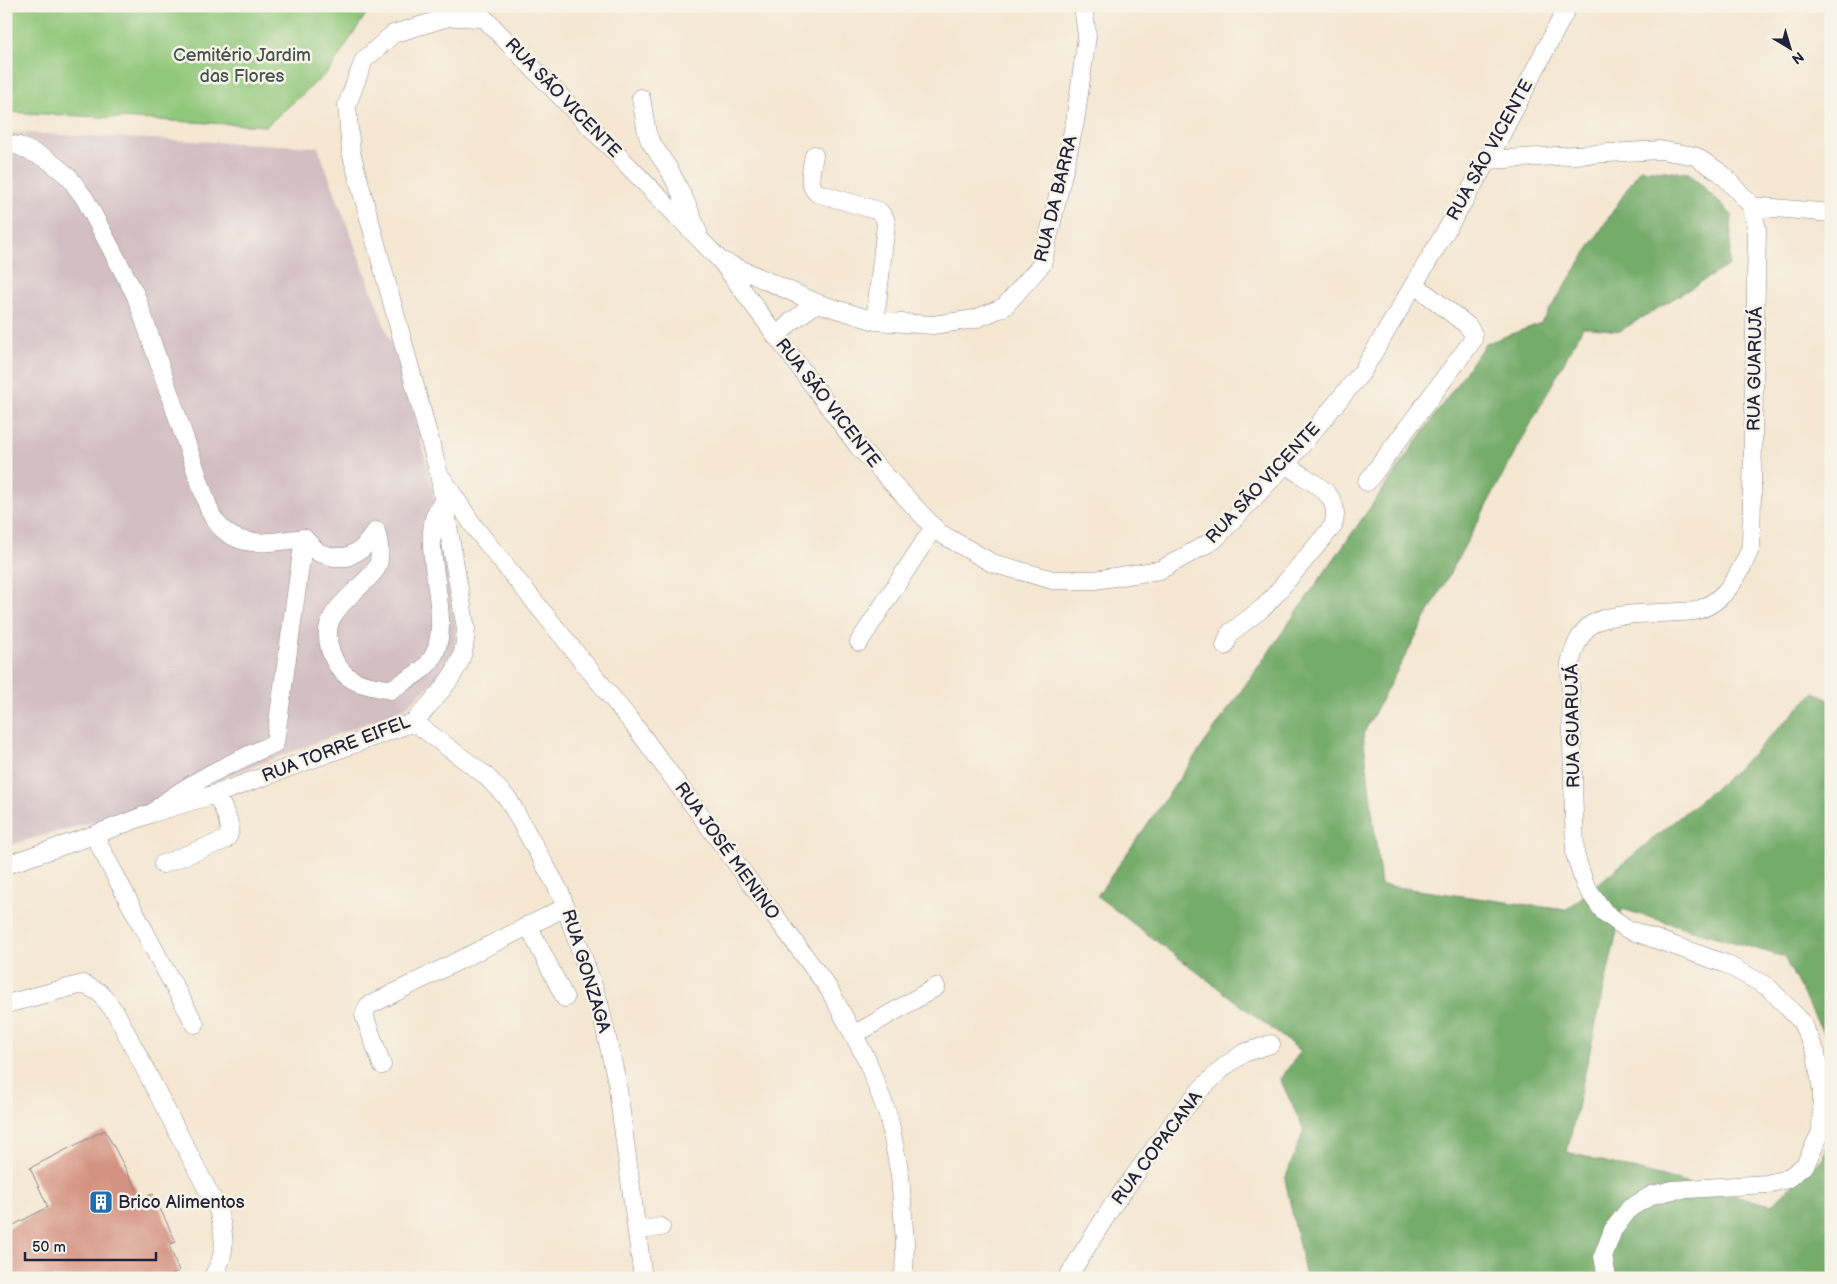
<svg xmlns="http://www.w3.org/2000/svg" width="1837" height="1284" viewBox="0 0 1837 1284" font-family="'Balsamiq Sans',sans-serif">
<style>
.industrial{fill:#d2bec3}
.green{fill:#90c77a;stroke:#59745a}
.forest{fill:#74ac6a;stroke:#4b6752}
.building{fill:#d49281}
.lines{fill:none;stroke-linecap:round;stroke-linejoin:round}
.minor-casing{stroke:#8c8486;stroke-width:19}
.minor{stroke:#fff;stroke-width:18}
.labels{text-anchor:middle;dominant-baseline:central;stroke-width:5;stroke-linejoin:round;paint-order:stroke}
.park-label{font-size:18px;fill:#43544e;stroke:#f7f3e8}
.street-label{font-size:18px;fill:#22223b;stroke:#f7f3e8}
.poi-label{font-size:18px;fill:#22223b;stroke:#f7f3e8;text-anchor:start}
</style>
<rect width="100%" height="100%" fill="#f7f3e8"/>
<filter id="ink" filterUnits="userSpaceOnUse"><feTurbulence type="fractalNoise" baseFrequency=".02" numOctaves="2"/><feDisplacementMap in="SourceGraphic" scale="10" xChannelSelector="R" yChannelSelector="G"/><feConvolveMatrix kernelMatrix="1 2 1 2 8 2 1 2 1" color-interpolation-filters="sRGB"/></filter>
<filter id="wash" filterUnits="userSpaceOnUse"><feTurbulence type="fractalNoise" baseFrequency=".0096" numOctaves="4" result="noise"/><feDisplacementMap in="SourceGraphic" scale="20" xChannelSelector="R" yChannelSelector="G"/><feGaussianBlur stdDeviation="1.12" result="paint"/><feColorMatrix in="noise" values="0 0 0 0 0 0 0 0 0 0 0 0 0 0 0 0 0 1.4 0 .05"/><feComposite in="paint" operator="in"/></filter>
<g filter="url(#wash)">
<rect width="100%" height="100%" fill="#f5e7d2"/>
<path class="industrial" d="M6,132L318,147L409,391L435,499L456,626L455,656L440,676L404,709L146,807L6,846Z"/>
<path class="green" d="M6,6H371L330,70L266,126L6,112Z"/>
<path class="forest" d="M1640,169L1689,173L1732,215L1729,265L1620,331L1583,327L1363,734L1381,885L1566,910L1732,774L1815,692L1831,701V1048L1784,957L1622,909L1567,1152L1771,1205L1824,1157L1831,1129V1278H1306L1285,1179L1304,1130L1280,1079L1301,1051L1097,896L1485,344L1541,323Z"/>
<g id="blocks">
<path class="building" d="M105,1130L141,1198L153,1194L176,1242L169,1245L179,1271L165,1278H6V1229L48,1207L30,1168Z"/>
</g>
</g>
<g filter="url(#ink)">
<use href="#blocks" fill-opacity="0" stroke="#8c8486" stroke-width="1"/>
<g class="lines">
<g class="minor-casing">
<path id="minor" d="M641,98L647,133L650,141L670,171L687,205L698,232
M6,144L19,146L47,159L69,177L85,199L136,296L210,512C231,553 267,542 304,538
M814,155C812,169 806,183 817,193L879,211L885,219L886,224L875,321
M1488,160L1660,150L1695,156L1721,173L1752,206L1757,229L1751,547C1741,572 1726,601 1698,610C1693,612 1685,612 1679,612C1657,614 1609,612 1592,624C1580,632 1573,650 1570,664L1575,854L1585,885L1604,912L1627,929L1726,964L1768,987L1801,1021L1816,1053L1822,1092L1821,1132L1805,1165L1787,1179L1767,1184L1673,1190L1652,1195L1630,1208L1613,1230L1603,1256L1607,1278
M1752,206L1831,213
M722,261L817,303L875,321L933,325L975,319L1004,307L1042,264L1075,122L1087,36L1083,6
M776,337L792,321L817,303
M442,478L475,528L634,725L829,989L867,1060L889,1118L900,1175L905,1243L904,1278
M1367,482L1473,340V334L1468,326L1414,284
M376,531C379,542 382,559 376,569C364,585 345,597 334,614C320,635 332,668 353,680C364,686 378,687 390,690C403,682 418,675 428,664C458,628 421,557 435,515C437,511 440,506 443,502
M304,538L319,553L334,557H347L362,549L376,531
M859,642L934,527
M1225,646L1230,633L1264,607L1274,596L1333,526C1344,490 1308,483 1286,464
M414,722L485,775L508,799L560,892L599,1003L617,1082L643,1278
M159,807C194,779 234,762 275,743L304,538
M94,835L156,953L195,1024
M163,864L225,840C237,829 222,807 216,794
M6,865L94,835L152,813L216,794L414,722C430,704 457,676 463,652C465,645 465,636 466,629L439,474L351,152L347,105L364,60L393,34L449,17L484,18L721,261L858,446L938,532L992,563L1053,580H1095L1160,570L1214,540L1286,464L1362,372L1488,160L1568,6
M528,925L565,998
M6,1004L83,984L99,992L116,1013L218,1210C225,1237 228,1253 212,1278
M854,1035L936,987
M382,1065L364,1015L368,1006L566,907
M637,1231L661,1227
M1067,1278L1113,1205L1175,1120L1200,1090L1225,1066L1244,1053L1271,1044"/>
</g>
<use href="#minor" class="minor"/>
</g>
</g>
<defs>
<g id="building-square" transform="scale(1.25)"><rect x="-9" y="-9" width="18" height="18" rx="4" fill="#1f6fb2" stroke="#f7f3e8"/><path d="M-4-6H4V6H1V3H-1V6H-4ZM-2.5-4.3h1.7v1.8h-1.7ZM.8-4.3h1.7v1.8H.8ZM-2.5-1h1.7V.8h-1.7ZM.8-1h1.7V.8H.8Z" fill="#fff"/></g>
</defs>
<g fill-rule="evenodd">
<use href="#building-square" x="101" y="1202"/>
</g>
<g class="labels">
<g class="park-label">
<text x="242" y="55">Cemitério Jardim<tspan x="242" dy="21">das Flores</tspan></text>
</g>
<g class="street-label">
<text transform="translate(563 98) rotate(46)">RUA SÃO VICENTE</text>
<text transform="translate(1490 150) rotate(-61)">RUA SÃO VICENTE</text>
<text transform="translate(1056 199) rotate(-76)">RUA DA BARRA</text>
<text transform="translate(1755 369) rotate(-89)">RUA GUARUJÁ</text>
<text transform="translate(828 403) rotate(52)">RUA SÃO VICENTE</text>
<text transform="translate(1263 483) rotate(-47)">RUA SÃO VICENTE</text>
<text transform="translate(1573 726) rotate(-91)">RUA GUARUJÁ</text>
<text transform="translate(336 749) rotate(-21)">RUA TORRE EIFEL</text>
<text transform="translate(727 851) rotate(54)">RUA JOSÉ MENINO</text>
<text transform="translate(586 971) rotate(73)">RUA GONZAGA</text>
<text transform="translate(1157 1148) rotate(-53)">RUA COPACANA</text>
</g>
<g class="poi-label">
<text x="118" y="1202">Brico Alimentos</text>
</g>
</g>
<rect width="1837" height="1284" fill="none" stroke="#f7f3e8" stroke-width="25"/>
<g transform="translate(1790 48) rotate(142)" stroke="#f7f3e8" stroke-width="4" paint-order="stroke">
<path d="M0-4L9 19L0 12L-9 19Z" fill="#22223b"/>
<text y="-8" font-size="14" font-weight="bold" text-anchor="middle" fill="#22223b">N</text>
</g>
<path d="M25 1252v8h131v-8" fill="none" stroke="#22223b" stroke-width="2.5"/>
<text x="32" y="1252" font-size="15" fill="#22223b" stroke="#f7f3e8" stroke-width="4" paint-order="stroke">50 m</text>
</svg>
